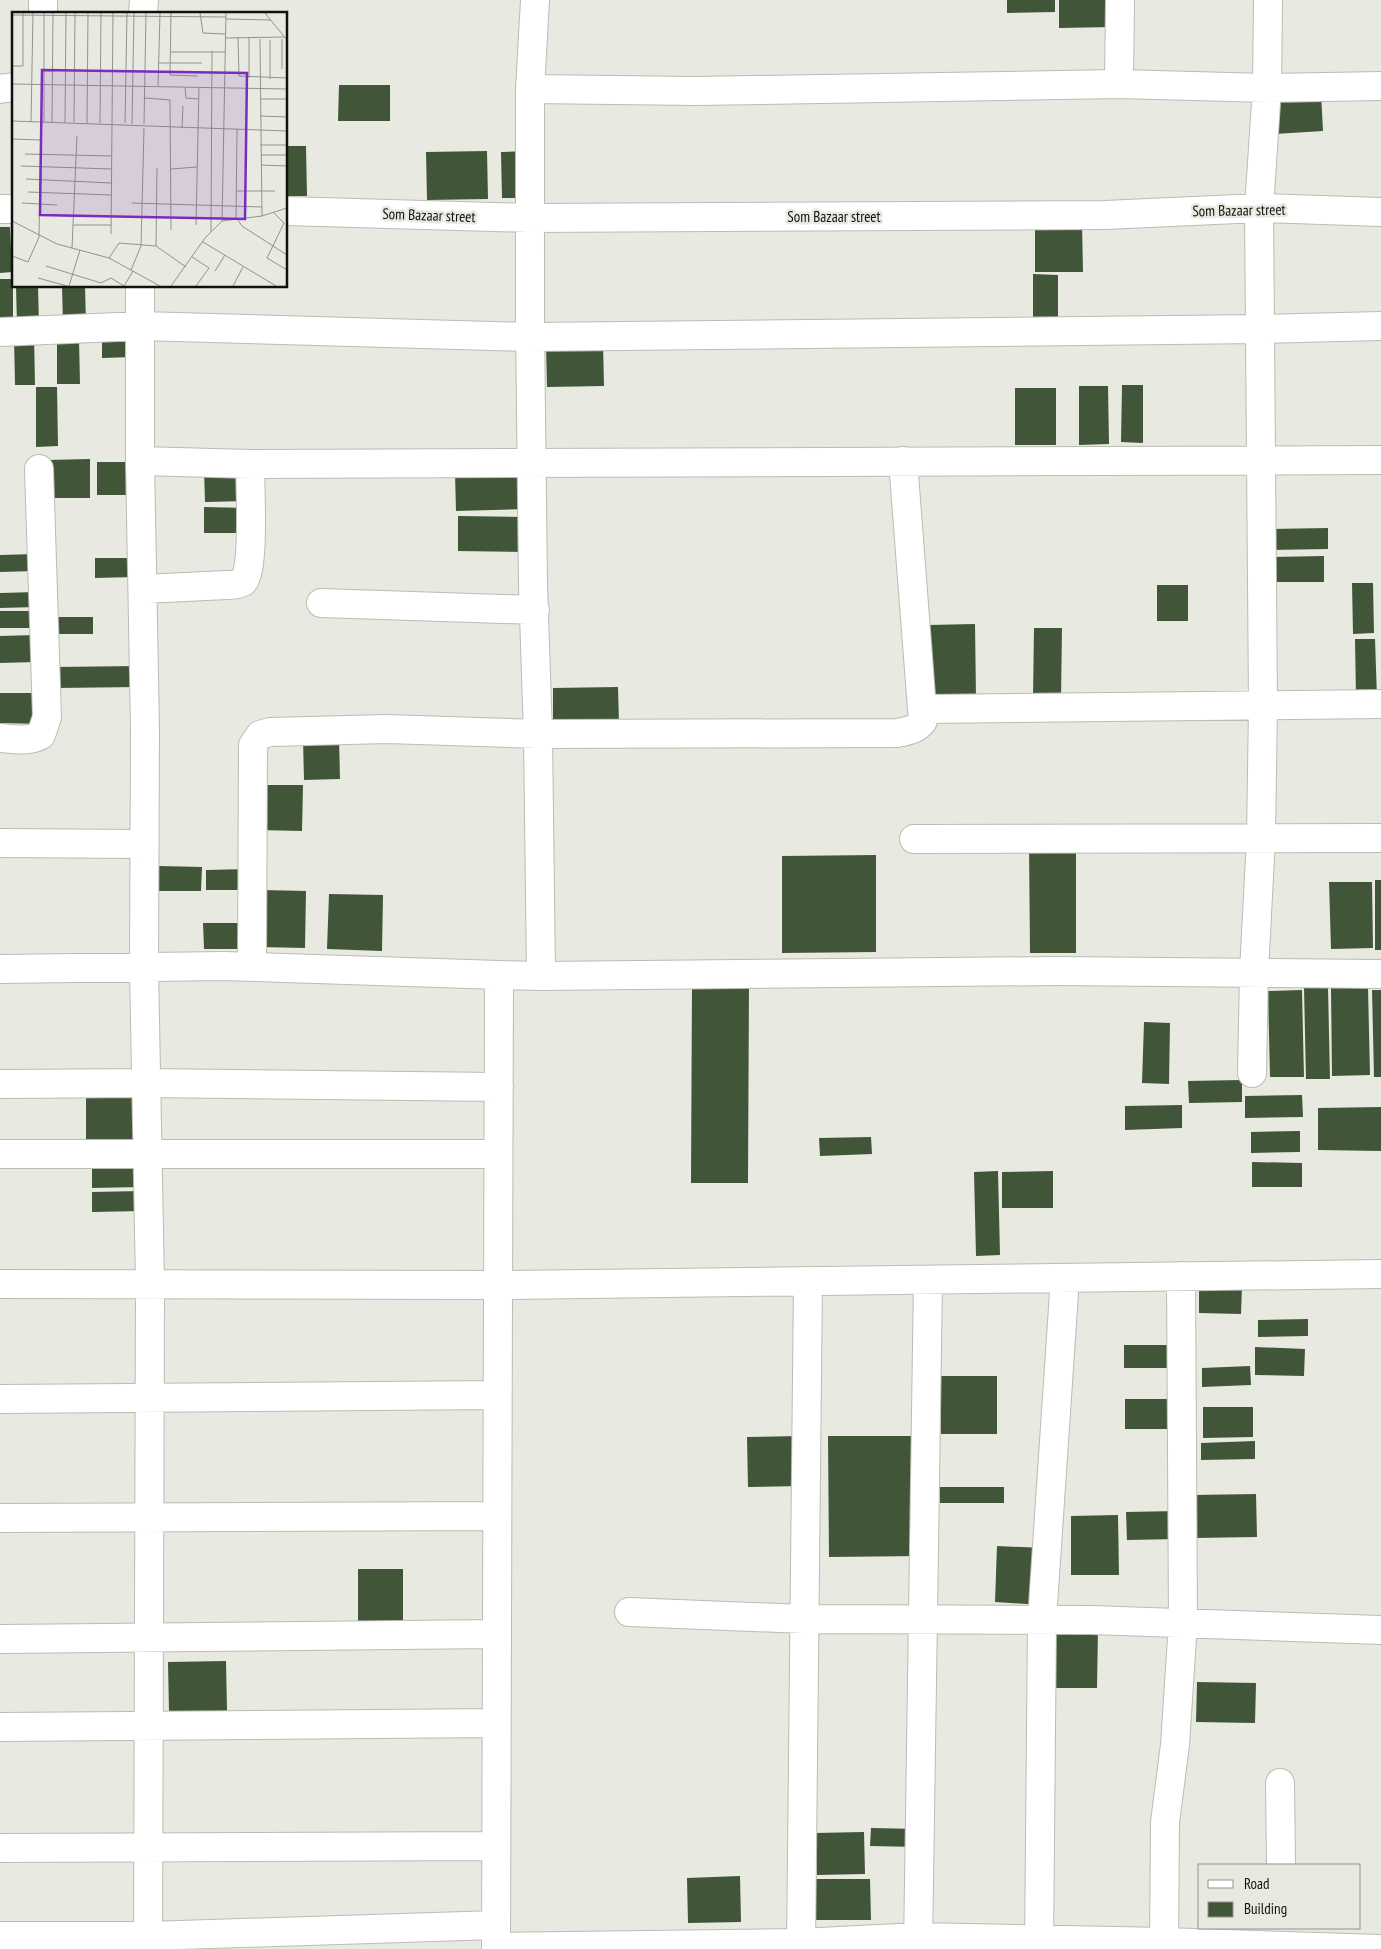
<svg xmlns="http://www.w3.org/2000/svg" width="1381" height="1949" viewBox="0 0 1381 1949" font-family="'PT Sans Narrow',sans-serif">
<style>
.building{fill:#415539}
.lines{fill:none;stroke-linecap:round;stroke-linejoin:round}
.street-casing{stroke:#bbbcb3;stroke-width:30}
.street{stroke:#fff;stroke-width:28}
.labels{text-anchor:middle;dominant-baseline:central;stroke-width:5;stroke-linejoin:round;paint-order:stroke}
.street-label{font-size:15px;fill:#11110e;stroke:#e8e9e0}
.inset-road{fill:none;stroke:#92938c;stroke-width:1}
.view{fill:#7b2cbf;fill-opacity:0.15;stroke:#7b2cbf;stroke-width:2.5}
.inset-edge{fill:none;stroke:#11110e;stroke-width:2.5}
</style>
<rect width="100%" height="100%" fill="#e8e9e0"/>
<path class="building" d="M1007,0H1055V12L1007,13Z
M1059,0H1113V27L1059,28Z
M339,85H390V121H338Z
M1321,93L1323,131L1275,134L1273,95Z
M286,146H306L307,196H286Z
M487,151L488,199L427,200L426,152Z
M528,151L530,198H502L501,152Z
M1035,223H1082L1083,272H1035Z
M0,227H10L12,272L0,273Z
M1033,274L1058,275V326H1033Z
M0,279H13V326H0Z
M16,286H38L39,326L17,325Z
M62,286H85L86,324H63Z
M133,331L134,357L102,358V332Z
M34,335L35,385H15L14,336Z
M57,340H79L80,384H57Z
M603,343L604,386L547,387L546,345Z
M1122,385H1143V443L1121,442Z
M1079,386H1108L1109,444L1079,445Z
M36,387H57L58,446L36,447Z
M1015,388H1056V445H1015Z
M90,459V498H47V460Z
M97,462H138L139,495H97Z
M248,469V501L205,502L204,470Z
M527,472L528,509L456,511L455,473Z
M204,507L249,508V533H204Z
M458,516L527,517V552L458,551Z
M1328,528V549L1269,550L1268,529Z
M35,554V571L0,572V555Z
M1324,556V582H1271V557Z
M95,558H135V577L95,578Z
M1352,583H1373L1374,633L1353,634Z
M1157,585H1188V621H1157Z
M37,592V607L0,608V593Z
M0,611H36V628H0Z
M54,617H93V634H53Z
M975,624L976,699L931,700L929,625Z
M1034,628H1062L1061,697H1033Z
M35,635V662L0,663V636Z
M1355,639H1375L1377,698H1356Z
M139,666V687L55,688L54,667Z
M618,687L619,725H553V688Z
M0,693H43V724L0,723Z
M303,738H339L340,779L304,780Z
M259,785H303L302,831L258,830Z
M1076,840V953H1030L1029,841Z
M876,855V952L782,953V856Z
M159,866L202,867L201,891H159Z
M248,869V890H206V870Z
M1375,880H1381V950H1375Z
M1329,882H1372L1373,948L1331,949Z
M262,890L306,891L305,948L260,947Z
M329,894L383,895L382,951L327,949Z
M203,923H247L248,949H204Z
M692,983H749L748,1183H691Z
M1304,987H1328L1330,1079H1306Z
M1368,987L1370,1075L1332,1076L1331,988Z
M1302,990L1304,1077H1270L1268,991Z
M1372,990H1381V1077H1374Z
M1144,1022L1170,1023L1169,1084L1142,1083Z
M1242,1080V1102L1189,1103L1188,1081Z
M86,1086L139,1087V1144H86Z
M1302,1095L1303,1117L1245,1118V1096Z
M1182,1105V1128L1125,1130V1106Z
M1381,1107V1151L1318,1150V1108Z
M1300,1131V1152L1251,1153V1132Z
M871,1137L872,1154L820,1156L819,1138Z
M1252,1162L1302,1163V1187H1252Z
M92,1163H141L142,1187L92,1188Z
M998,1171L1000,1255L976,1256L974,1172Z
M1053,1171V1208H1002V1172Z
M142,1191L143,1211L92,1212V1192Z
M1199,1285H1242L1241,1314L1199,1313Z
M1308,1319V1336L1258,1337V1320Z
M1124,1345H1179V1368H1124Z
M1255,1347L1305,1349L1304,1376L1255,1375Z
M1250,1366L1251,1385L1202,1387V1368Z
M941,1376H997V1434H941Z
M1125,1399H1177V1429H1125Z
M1203,1407H1253V1437L1203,1438Z
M800,1436L802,1486L748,1487L747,1437Z
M828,1436H921V1556L829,1557Z
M1255,1441V1459L1201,1460V1443Z
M940,1487H1004V1503H940Z
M1256,1494L1257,1537L1194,1538V1495Z
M1178,1511L1179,1539L1127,1540L1126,1512Z
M1118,1515L1119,1575H1071V1516Z
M997,1546L1044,1548L1042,1605L995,1602Z
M358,1569H403V1628H358Z
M1052,1628H1098L1097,1688H1052Z
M226,1661L227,1711L169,1712L168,1662Z
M1197,1682L1256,1683L1255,1723L1196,1722Z
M871,1828L919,1829L918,1847L870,1846Z
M864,1832L865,1874L817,1875L816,1833Z
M740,1876L741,1922L688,1923L687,1878Z
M815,1879H870L871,1920H815Z"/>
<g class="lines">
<g class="street-casing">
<path id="street" d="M43,14V0
M143,14L144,0
M1119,84L1120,0
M0,89L14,87
M530,89L696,91L1119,84L1267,88L1381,86
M0,209H14
M286,211L530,218L1105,215L1259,208L1381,212
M140,286V461L145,730L144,967L150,1285L148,1949
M0,332L141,326L530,337L1261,329L1381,326
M140,461L250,464L1381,460
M903,461L922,709
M143,589L227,585C232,585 238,585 243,582C255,572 250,483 250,464
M321,603L535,610
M0,738C14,739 29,742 41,735L47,717L39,469
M914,839L1381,838
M0,843L143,844
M252,967L253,745L260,735L270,732L387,729L538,734L897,733C907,731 916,730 923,721L922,709L1381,704
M0,969L224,966L499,975
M541,976L1056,971L1381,974
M1252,1073L1254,972L1261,838L1263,706L1259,208L1267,88L1268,0
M0,1084L146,1083L499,1087
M0,1154H498
M0,1284L498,1285L1381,1274
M0,1399L497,1395
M0,1518L497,1516
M629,1612L804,1619L1091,1620L1381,1630
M0,1639L496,1634
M0,1727L496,1723
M1280,1783L1281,1865
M0,1848L496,1846
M0,1936H148L496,1925
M496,1947L800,1943L918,1937L1164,1942L1381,1949
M496,1949L499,975L541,976L538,734L533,585L530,326V89L535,0
M801,1949L808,1281
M918,1949L928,1280
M1039,1949L1042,1620L1065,1278
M1164,1949L1165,1822L1175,1745L1183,1623L1181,1276"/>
</g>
<use href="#street" class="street"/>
</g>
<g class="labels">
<g class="street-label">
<text transform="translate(1239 210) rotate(-1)">Som Bazaar street</text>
<text transform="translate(429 215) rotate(2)">Som Bazaar street</text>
<text x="834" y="216">Som Bazaar street</text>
</g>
</g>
<g transform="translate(12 12)">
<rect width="275" height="275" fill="#e8e9e0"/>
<path class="inset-road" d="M159,1L158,63L186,64M188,1L191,21L213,22M253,1L275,28M0,3L214,5M214,7L259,8M213,26L272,25M226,26L227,64L275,66M248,27L250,204M159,40H213M147,51H190M0,54H11V1M270,57V27M237,66V26M258,67V28M0,72L275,77M146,75L148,1M173,75L174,86L186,87M133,86L158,88L159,218M248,87H275M248,104L275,105M0,109L275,119M19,110L21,1M32,110V1M40,110L41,1M53,110L54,1M62,110L63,1M75,111L76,1M88,111L89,1M113,111L115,1M120,112L122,1M132,112L134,1M170,116L171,94M0,127L29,128M248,133H275M13,142L99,144M249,143H275M249,153L275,154M9,154L99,157M159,157L185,155M14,167L99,171M225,179H263M16,180L99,183M10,191L45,193M120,191L250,195M262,201L272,211L255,246L275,258M28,203L61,204M224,208L225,117M226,208L230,214L275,243M0,209L45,232L97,246L148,274M210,209L214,1M210,209L250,204L275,196M61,213H99M184,213L187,75M199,220L200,39M99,222L101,1M191,230L264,274M144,234L145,156M60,236L65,124M0,244L16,250L27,225L29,110M180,245L197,256L184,274M97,246L107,231L144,234L174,255M34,254L89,271L99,266L112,274M119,258L129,234L132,116M203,259L213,243M26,266L55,274M57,274L68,238M112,274L121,259M159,274L193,226L210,209M221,274L231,255"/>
<path class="view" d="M30,58L235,61L233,207L28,203Z"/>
<rect width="275" height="275" class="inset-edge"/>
</g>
<rect x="1198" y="1864" width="162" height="65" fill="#e8e9e0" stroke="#92938c"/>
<rect x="1208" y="1880" width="25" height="8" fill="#ffffff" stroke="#92938c"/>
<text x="1244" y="1889" font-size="15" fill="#11110e">Road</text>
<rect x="1208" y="1902" width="25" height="15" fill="#415539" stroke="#92938c"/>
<text x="1244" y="1914" font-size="15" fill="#11110e">Building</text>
</svg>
